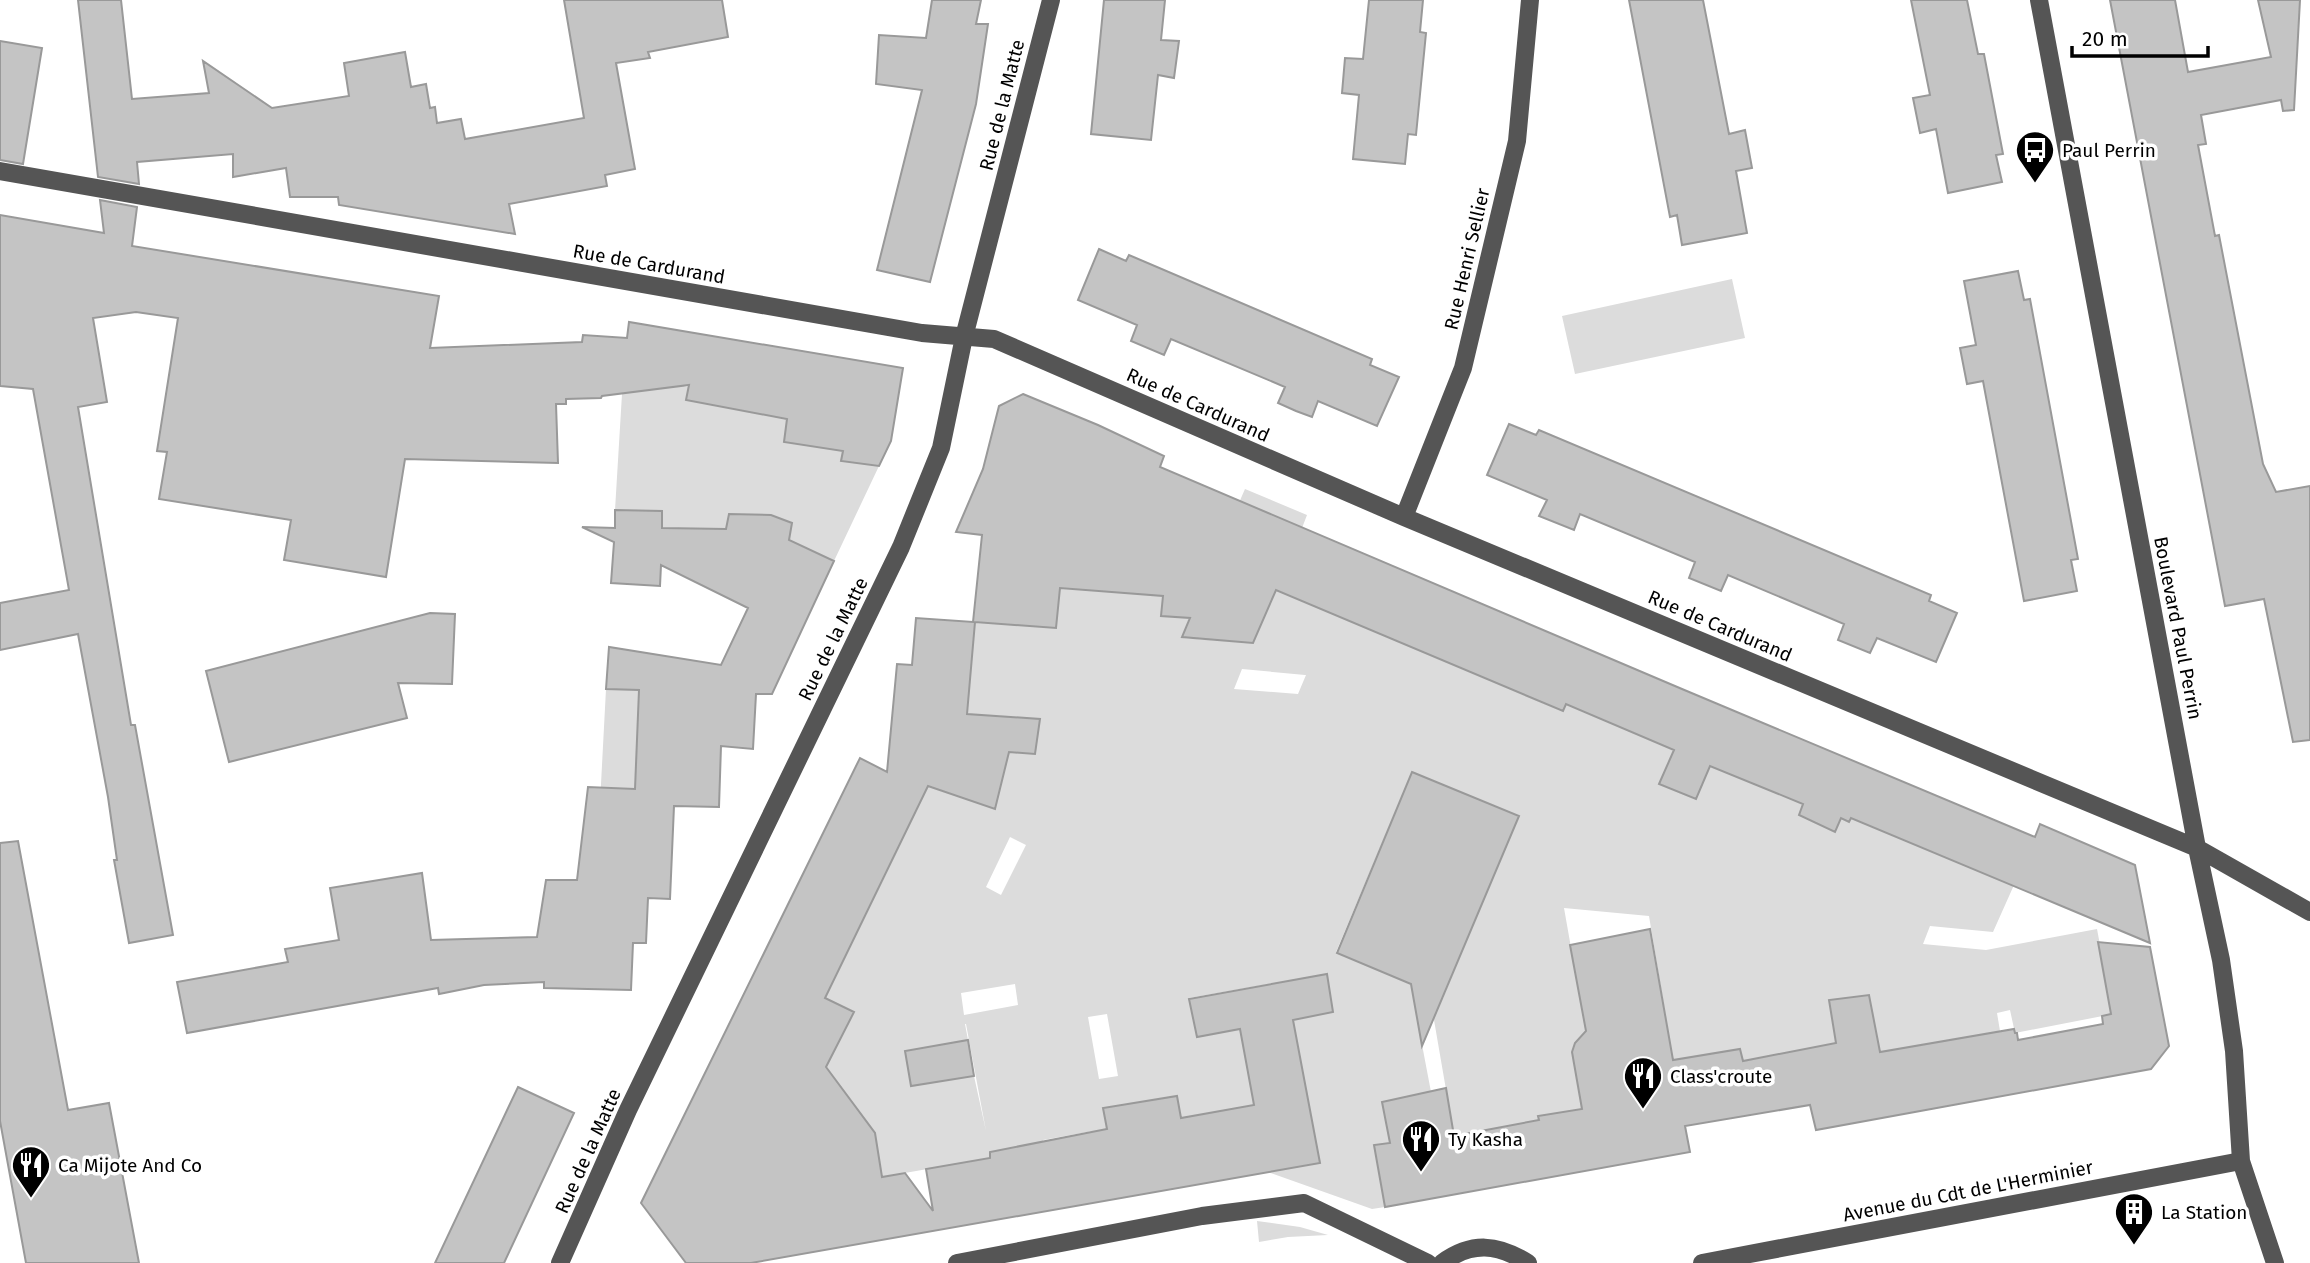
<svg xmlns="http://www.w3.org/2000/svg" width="2310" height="1263" viewBox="0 0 2310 1263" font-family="'Fira Sans',sans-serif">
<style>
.green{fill:#dcdcdc;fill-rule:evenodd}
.building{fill:#c4c4c4;stroke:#999;stroke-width:2}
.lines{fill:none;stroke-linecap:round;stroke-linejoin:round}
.minor{stroke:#555;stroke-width:18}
.labels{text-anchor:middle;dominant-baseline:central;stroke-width:7;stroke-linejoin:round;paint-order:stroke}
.street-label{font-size:19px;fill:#000;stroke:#fff}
.poi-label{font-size:19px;fill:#000;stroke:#fff;text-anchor:start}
</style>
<rect width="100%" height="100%" fill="#fff"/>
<path class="green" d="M1732,279L1745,338L1575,374L1562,316Z
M626,377L689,387L791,398L784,442L805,445L808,428L846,434L841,461L879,466L834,561L789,540L771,515L729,514L726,529L665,528H662L661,511L615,510L622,394L625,393Z
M1245,489L1307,515L1302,528L1252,580L1562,711L1566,704L1676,744L1659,784L1695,799L1710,766L1848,821L1851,818L2014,885L1993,932L1930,926L1923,944L1986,950L2097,929L2113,1014L2015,1033L2010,1010L1997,1013L2000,1031L1880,1052L1868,996L1849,997L1829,1002L1861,1062L1800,1050L1743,1061L1740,1049L1673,1060L1649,916L1564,908L1599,1106L1539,1116V1120L1454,1136L1434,1020L1416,1013L1439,1134L1374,1146L1385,1207L1372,1209L1268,1172L1320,1163L1301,1066L1254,1105L1181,1118L1177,1096L1151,1100L1157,1132L1138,1195L1105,1200L1093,1131L1043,1140L1044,1143L990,1152V1158L882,1177L874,1132L715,1052L730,1021L782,1046L825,999L900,845L884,832L902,840L926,785L1009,752L1035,754L1039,719L989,715L987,743L962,741L975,622L1056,628L1060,588L1216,555ZM1163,596L1259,627L1260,628L1253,643L1182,638L1189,618L1162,616ZM1242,669L1305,675H1306L1298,694L1234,689ZM1412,772L1518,816L1443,998L1336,952ZM1010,837L1026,845L1001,895L986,887ZM1327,974L1333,1012L1197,1037L1189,998ZM1015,984L1018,1005L964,1015L961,993ZM1107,1014L1118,1076L1099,1079L1088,1017ZM965,1024H966L986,1131L974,1076L911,1086L905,1051L968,1040Z
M606,689L697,692L666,743H637L636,758L649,805L600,803Z
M1257,1221L1300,1227L1328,1235L1288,1237L1259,1242Z"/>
<path class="building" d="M78,0H121L132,99L209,93L203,61L272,108L349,96L344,63L405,52L411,87L426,84L430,108L435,107L437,123L461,119L465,139L584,118L564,0H722L728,37L648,52L650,58L616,63L635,169L605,175L607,186L509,204L515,234L339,205L338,197H290L286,168L233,177V154L137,162L139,184L98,177Z
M932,0H981L976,24H988L976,104L930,282L877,270L922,90L876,84L879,35L926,38Z
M1104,0H1165L1161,40L1179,41L1174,78L1158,75L1151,140L1091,134Z
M1369,0H1423L1420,32L1426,33L1416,135L1408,134L1405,164L1353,159L1359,95L1342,93L1345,58L1363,59Z
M1629,0H1703L1729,134L1745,130L1752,168L1736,171L1747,233L1682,245L1677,215L1670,217Z
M1911,0H1967L1978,54H1984L2003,154L1996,155L2002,182L1948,193L1936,129L1920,133L1913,98L1930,95Z
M2110,0H2175L2188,72L2271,57L2258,0H2300L2294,110L2283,111L2281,100L2201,115L2206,144L2198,145L2215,236L2219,235L2263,464L2276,492L2310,486V740L2293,742L2264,599L2225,606Z
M0,41L42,48L23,164L0,160Z
M100,200L137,207L132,246L439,296L430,348L582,342L583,335L627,338L629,322L903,368L891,441L879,466L841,461L843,451L784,442L787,419L686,400L689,385L602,396L601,398L566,399V404H556L558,463L405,459L386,577L284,560L291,520L159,499L167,452L157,451L178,318L136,312L93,318L107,402L78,407L131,725H135L173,935L129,943L114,860H117L108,797L78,634L0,650V603L69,590L33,389L0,386V215L104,233Z
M1099,249L1126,261L1129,255L1372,359L1370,365L1399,377L1377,426L1318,401L1312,417L1296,411L1278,403L1285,387L1171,339L1164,355L1131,341L1137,325L1078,300Z
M2018,271L2024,300L2030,299L2078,559L2071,560L2077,591L2024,601L1983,381L1967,384L1960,348L1976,345L1964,281Z
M1023,394L1098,425L1164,456L1160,467L1682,689L2035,837L2040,824L2135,865L2150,943L1851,818L1849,822L1841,818L1835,832L1799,815L1803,804L1710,766L1696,799L1659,784L1674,750L1566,704L1563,711L1276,590L1253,643L1182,637L1190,618L1161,616L1163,596L1060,588L1056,628L975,622L967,714L1040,719L1035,754L1009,752L995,809L928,786L825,998L854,1012L826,1067L875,1133L882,1177L905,1173L933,1211L926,1169L990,1158V1152L1107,1129L1103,1108L1177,1096L1181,1118L1254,1105L1240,1029L1197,1037L1189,999L1327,974L1333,1012L1293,1020L1320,1163L751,1263H686L641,1203L860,758L887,772L897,664L912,665L916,618L973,622L982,535L956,532L983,469L999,406Z
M1509,424L1536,435L1539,430L1931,595L1929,601L1957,613L1936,662L1877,638L1870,653L1838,640L1844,624L1728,575L1721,591L1689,578L1695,562L1580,514L1574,530L1539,516L1547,500L1487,475Z
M615,510L662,511V528L726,529L729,514L771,515L792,523L789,540L834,561L772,694H756L753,749L721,746L719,807L674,806L670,899L648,898L646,943H633L631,990L544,988V982L484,985L439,994L438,988L187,1033L177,982L288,962L285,949L339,940L330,888L422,873L431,940L537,937L546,880H577L588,787L635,789L639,690L606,689L609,647L721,665L748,608L661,565L660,586L611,583L614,542L582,527L615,528Z
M430,613L455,614L452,684L398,683L407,718L229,762L206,671Z
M1412,772L1519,816L1422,1046L1411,984L1337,953Z
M18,841L68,1110L109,1103L139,1263H26L0,1121V843Z
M1650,929L1673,1060L1740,1049L1743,1061L1836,1043L1829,1000L1869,995L1880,1052L2014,1029L2015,1033H2017L2018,1040L2103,1024L2102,1016L2111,1014L2098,942L2150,947L2169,1046L2151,1069L1816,1130L1810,1105L1685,1126L1690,1152L1385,1207L1374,1145L1390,1143L1382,1102L1446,1088L1454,1136L1539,1120L1538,1116L1582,1109L1572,1052L1575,1043L1586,1031L1570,945Z
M968,1040L974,1076L911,1086L905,1051Z
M518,1087L574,1113L504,1263H435Z"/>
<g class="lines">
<path class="minor" d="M2039,0L2197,848L2221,960L2234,1051L2241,1161L2275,1263
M0,171L922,333L994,339L1404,517L2197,848L2310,912
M1404,517L1463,368L1517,141L1530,0
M560,1263L628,1110L901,547L941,448L964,337L1051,0
M957,1263L1202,1216L1304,1203L1428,1263
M1442,1263C1472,1241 1498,1244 1528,1263
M1702,1263L2241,1161"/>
</g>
<defs>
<g id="bus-pin" transform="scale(2.0125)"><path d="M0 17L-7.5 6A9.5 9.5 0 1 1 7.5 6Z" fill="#000" stroke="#fff"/><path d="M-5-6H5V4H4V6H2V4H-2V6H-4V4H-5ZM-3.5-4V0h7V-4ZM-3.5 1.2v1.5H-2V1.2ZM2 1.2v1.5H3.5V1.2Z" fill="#fff"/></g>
<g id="restaurant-pin" transform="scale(2.0125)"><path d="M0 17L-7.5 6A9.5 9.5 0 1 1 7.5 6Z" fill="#000" stroke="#fff"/><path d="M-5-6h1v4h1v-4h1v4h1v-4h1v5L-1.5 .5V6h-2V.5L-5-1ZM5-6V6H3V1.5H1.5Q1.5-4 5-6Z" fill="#fff"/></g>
<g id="building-pin" transform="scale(2.0125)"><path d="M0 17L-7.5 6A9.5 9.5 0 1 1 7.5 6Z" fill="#000" stroke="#fff"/><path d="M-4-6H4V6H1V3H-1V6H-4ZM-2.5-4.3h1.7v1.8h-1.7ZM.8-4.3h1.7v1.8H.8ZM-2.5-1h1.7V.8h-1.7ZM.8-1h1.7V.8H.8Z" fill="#fff"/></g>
</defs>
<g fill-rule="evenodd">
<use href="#bus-pin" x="2035" y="150"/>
<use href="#restaurant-pin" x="1643" y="1076"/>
<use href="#restaurant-pin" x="1421" y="1139"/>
<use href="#restaurant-pin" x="31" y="1165"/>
<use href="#building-pin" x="2134" y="1212"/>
</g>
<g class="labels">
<g class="street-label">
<text transform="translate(1002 105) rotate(-76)">Rue de la Matte</text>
<text transform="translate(1467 259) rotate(-77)">Rue Henri Sellier</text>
<text transform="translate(649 264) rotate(10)">Rue de Cardurand</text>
<text transform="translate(1198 405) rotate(24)">Rue de Cardurand</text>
<text transform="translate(1720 626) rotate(23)">Rue de Cardurand</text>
<text transform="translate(2178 628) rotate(79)">Boulevard Paul Perrin</text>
<text transform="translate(833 639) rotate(-64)">Rue de la Matte</text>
<text transform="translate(588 1151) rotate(-66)">Rue de la Matte</text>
<text transform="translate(1968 1191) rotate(-11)">Avenue du Cdt de L'Herminier</text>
</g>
<g class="poi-label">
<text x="2062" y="150">Paul Perrin</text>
<text x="1670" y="1076">Class'croute</text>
<text x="1448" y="1139">Ty Kasha</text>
<text x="58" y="1165">Ca Mijote And Co</text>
<text x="2161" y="1212">La Station</text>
</g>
</g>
<path d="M2072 46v10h136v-10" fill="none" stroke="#000000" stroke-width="3.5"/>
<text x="2082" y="46" font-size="21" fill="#000000" stroke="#ffffff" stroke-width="5" paint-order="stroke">20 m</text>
</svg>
